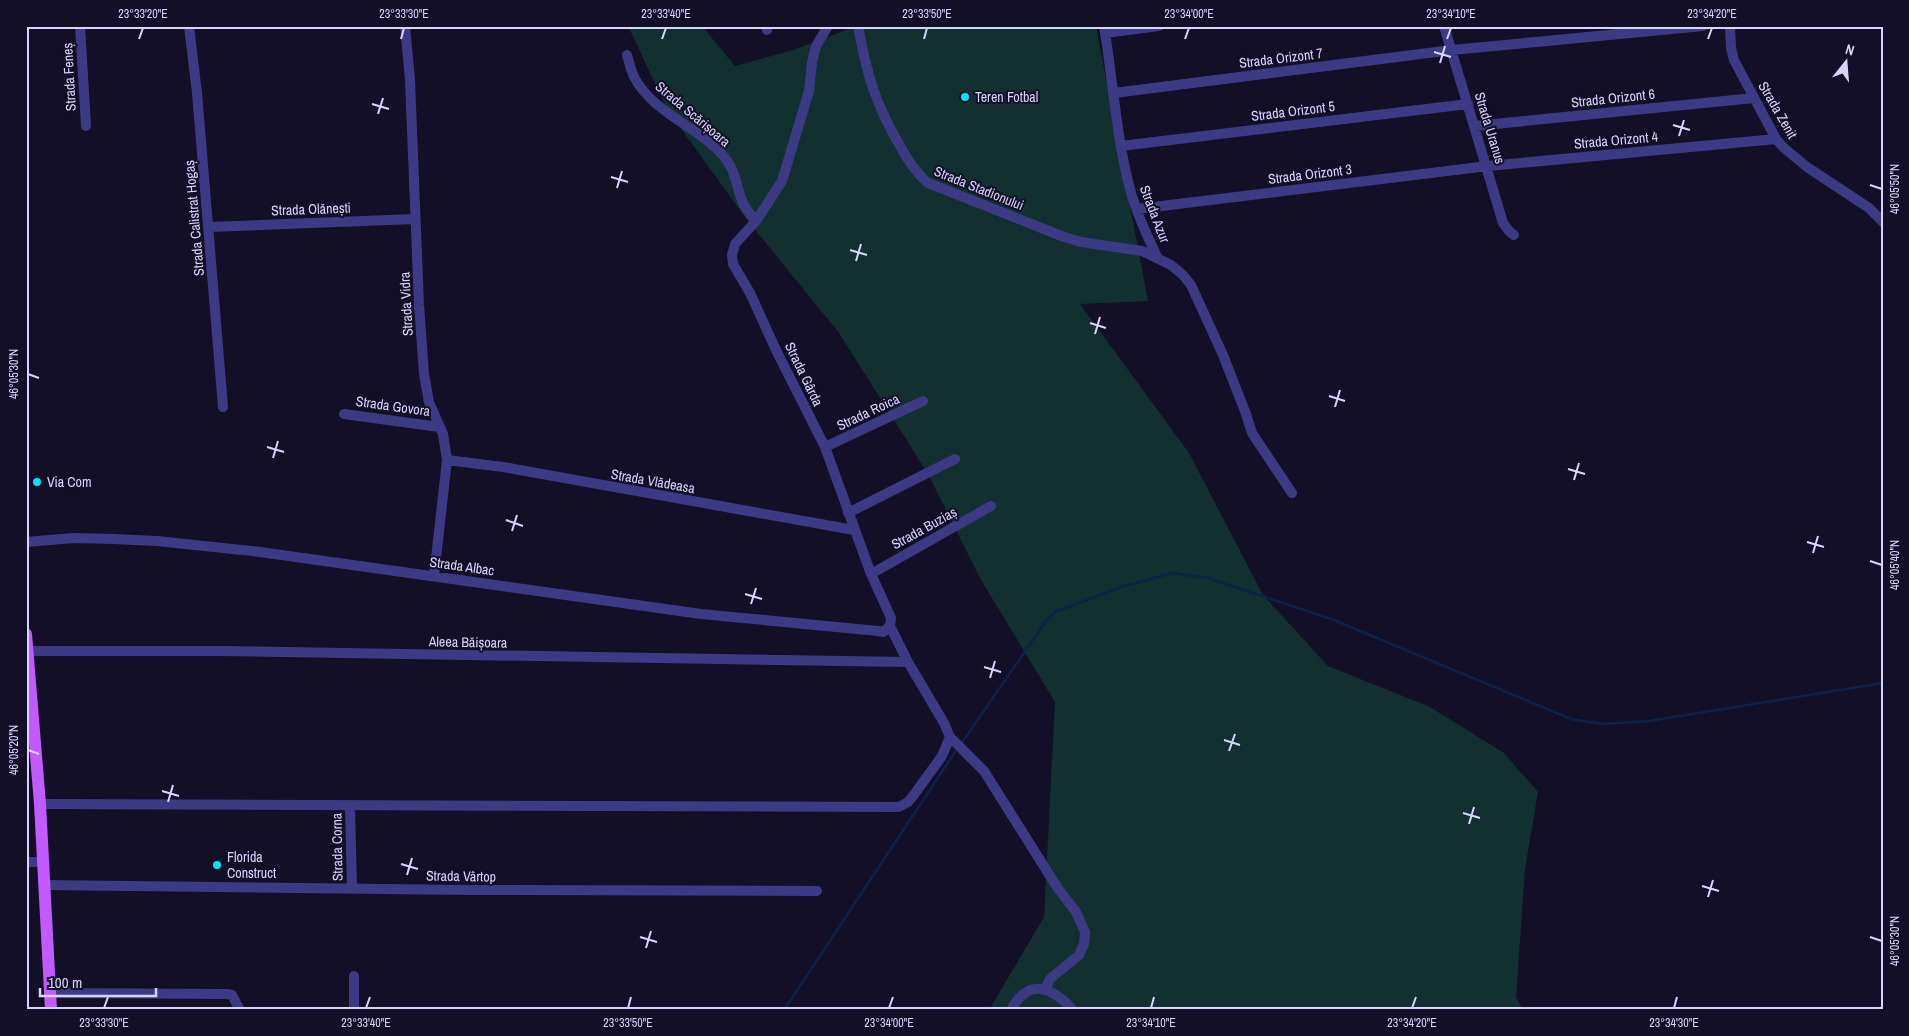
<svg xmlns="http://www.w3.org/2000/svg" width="1909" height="1036" viewBox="0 0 1909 1036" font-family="'Archivo Narrow',sans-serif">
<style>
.green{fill:#12302f}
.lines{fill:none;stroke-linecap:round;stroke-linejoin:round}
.stream{stroke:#0c2248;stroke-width:2.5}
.minor{stroke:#3d3a85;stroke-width:10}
.major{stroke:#c25bff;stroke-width:12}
.ticks{fill:none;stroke:#d9d4ff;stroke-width:2}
.poi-dot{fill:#00e5ff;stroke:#130f26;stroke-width:2}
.labels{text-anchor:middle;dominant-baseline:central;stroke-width:4;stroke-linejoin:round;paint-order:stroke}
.street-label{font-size:14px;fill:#d9d4ff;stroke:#130f26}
.poi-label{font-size:14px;fill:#d9d4ff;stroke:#130f26;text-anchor:start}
.neatline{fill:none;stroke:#d9d4ff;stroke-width:2}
.ticks-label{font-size:12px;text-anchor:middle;fill:#d9d4ff}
</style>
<rect width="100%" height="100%" fill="#130f26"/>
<path class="green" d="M628,26H702L735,66L793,50L857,26H1096L1148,301L1080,304L1189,453L1263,595L1328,666L1430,707L1504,753L1538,792L1525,869L1516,997L1523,1010H989L1044,917L1055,702L981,580L928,474L839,333L748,221L668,111Z"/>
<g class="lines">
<path class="stream" d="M961,744L1046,621L1055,612L1124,586L1173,573L1208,578L1334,620L1571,719L1602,724L1649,721L1883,683
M784,1010L957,749"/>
<path class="minor" d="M80,26L86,126
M189,26L197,93L223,407
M405,26L410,80L419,305L424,374L429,402L443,434L447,460L434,576
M766,26L767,30
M828,26L816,46L812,62L809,91L782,181L756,221L735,244L732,255L733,264L750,293L776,350L825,447L871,574L891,618L890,626L908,662L944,723L950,737
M858,26C867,75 875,103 900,146C908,160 915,172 928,183L1064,237L1081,242L1142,251L1171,265L1183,275L1191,285L1223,355L1246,414L1252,433L1292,493
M1104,26C1113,80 1116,136 1130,189C1136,213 1147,235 1157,257
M1444,26L1503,223L1509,231L1514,235
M1730,26L1731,48L1734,60L1776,139L1784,148L1807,167L1869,208L1883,222
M1105,33L1159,26
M627,55C629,62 631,70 634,77C655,116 703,127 728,162C737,175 737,192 744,205C747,211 752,216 756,221
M1114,93L1452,50L1703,26
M1475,126L1754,98
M1121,146L1468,104
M1137,209L1488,166L1776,139
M209,227L415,219
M344,414L439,427
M825,447L923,401
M447,460L503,467L854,530
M848,513L955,459
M26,542L74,538L113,539L157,541L260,552L701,614L878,631L883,632L890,626
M871,574L991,506
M28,651H220L908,662
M950,737L984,771L1057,887L1076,912L1085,932L1084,944L1079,955L1050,979L1045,989
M40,804L899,807L908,802L913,796L942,756L950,737
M350,805L352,889
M26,862H43
M44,885L473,890L817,891
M50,993L227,994L232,995L240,1010
M354,1010V976
M1011,1010C1029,977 1052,987 1073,1010"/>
<path class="major" d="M26,634L40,804L51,1010"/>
</g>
<path class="ticks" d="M139,39L143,28M401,39L404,28M662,39L666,28M924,39L927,28M1185,39L1189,28M1447,39L1451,28M1708,39L1712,28M1434,52L1451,57M1440,63L1445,46M372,104L389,109M378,114L383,98M1673,125L1690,130M1679,136L1684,120M611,177L628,182M1870,185L1882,189M617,188L622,171M850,250L867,255M856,261L861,244M1090,323L1106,328M1095,334L1100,317M28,374L39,378M1329,396L1345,401M1335,407L1340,390M267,447L284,452M273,458L278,441M1568,469L1585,474M1574,480L1579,463M506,520L523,526M512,531L517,515M1807,542L1824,547M1813,553L1818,536M1870,561L1882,565M745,594L762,599M751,604L756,588M984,667L1001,672M990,678L995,661M1224,740L1240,745M28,750L39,754M1229,751L1235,734M162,791L179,796M168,802L173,785M1463,813L1480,818M1469,824L1474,807M401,864L418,869M407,875L412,858M1702,886L1719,891M1708,897L1713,880M640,937L657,942M1870,937L1882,941M646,948L651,931M104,1008L108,997M366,1008L370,997M628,1008L631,997M889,1008L893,997M1151,1008L1154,997M1412,1008L1416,997M1674,1008L1677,997"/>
<g class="poi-dot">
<circle cx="965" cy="97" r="5"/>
<circle cx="37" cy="482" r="5"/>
<circle cx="217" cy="865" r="5"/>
</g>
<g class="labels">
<g class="street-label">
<text transform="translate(1281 58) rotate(-7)">Strada Orizont 7</text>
<text transform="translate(69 77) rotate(-93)">Strada Feneș</text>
<text transform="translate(1613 98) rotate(-6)">Strada Orizont 6</text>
<text transform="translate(1778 110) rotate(60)">Strada Zenit</text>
<text transform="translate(1293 111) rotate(-7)">Strada Orizont 5</text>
<text transform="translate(693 114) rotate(40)">Strada Scărișoara</text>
<text transform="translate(1490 128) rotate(73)">Strada Uranus</text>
<text transform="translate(1616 140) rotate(-5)">Strada Orizont 4</text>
<text transform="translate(1310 174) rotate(-7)">Strada Orizont 3</text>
<text transform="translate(979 188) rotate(22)">Strada Stadionului</text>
<text transform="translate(311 209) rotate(-2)">Strada Olănești</text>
<text transform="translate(1155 214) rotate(69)">Strada Azur</text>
<text transform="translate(194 218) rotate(-95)">Strada Calistrat Hogaș</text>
<text transform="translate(406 304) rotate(-93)">Strada Vidra</text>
<text transform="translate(804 374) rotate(64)">Strada Gârda</text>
<text transform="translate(393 406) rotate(8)">Strada Govora</text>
<text transform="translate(868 412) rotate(-25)">Strada Roica</text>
<text transform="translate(653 481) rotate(10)">Strada Vlădeasa</text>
<text transform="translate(924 528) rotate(-29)">Strada Buziaș</text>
<text transform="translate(462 566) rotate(8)">Strada Albac</text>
<text transform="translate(468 642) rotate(1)">Aleea Băișoara</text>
<text transform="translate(337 847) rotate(-91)">Strada Corna</text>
<text transform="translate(461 876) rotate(1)">Strada Vârtop</text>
</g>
<g class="poi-label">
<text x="975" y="97">Teren Fotbal</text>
<text x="47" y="482">Via Com</text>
<text x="227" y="857">Florida<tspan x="227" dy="16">Construct</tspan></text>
</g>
</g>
<rect width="1909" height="1036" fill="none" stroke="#130f26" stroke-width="55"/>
<g transform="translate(1846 62) rotate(17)" stroke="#130f26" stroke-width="4" paint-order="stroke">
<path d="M0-4L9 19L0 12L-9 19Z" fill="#d9d4ff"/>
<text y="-8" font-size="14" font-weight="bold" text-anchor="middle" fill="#d9d4ff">N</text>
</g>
<path d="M40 988v8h116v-8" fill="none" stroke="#d9d4ff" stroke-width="2.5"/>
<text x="48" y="988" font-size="15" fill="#d9d4ff" stroke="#130f26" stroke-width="4" paint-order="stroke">100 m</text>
<rect x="28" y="28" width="1854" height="980" class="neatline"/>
<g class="ticks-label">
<text x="143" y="18">23°33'20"E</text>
<text x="404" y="18">23°33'30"E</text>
<text x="666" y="18">23°33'40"E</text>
<text x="927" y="18">23°33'50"E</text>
<text x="1189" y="18">23°34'00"E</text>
<text x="1451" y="18">23°34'10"E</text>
<text x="1712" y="18">23°34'20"E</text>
<text transform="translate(1895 189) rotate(-90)" y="4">46°05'50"N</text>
<text transform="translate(14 374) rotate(-90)" y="4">46°05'30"N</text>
<text transform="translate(1895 565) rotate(-90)" y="4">46°05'40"N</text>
<text transform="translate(14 750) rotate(-90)" y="4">46°05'20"N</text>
<text transform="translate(1895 941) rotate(-90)" y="4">46°05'30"N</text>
<text x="104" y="1027">23°33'30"E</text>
<text x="366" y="1027">23°33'40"E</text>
<text x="628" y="1027">23°33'50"E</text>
<text x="889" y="1027">23°34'00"E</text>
<text x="1151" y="1027">23°34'10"E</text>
<text x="1412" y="1027">23°34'20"E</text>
<text x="1674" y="1027">23°34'30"E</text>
</g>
</svg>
